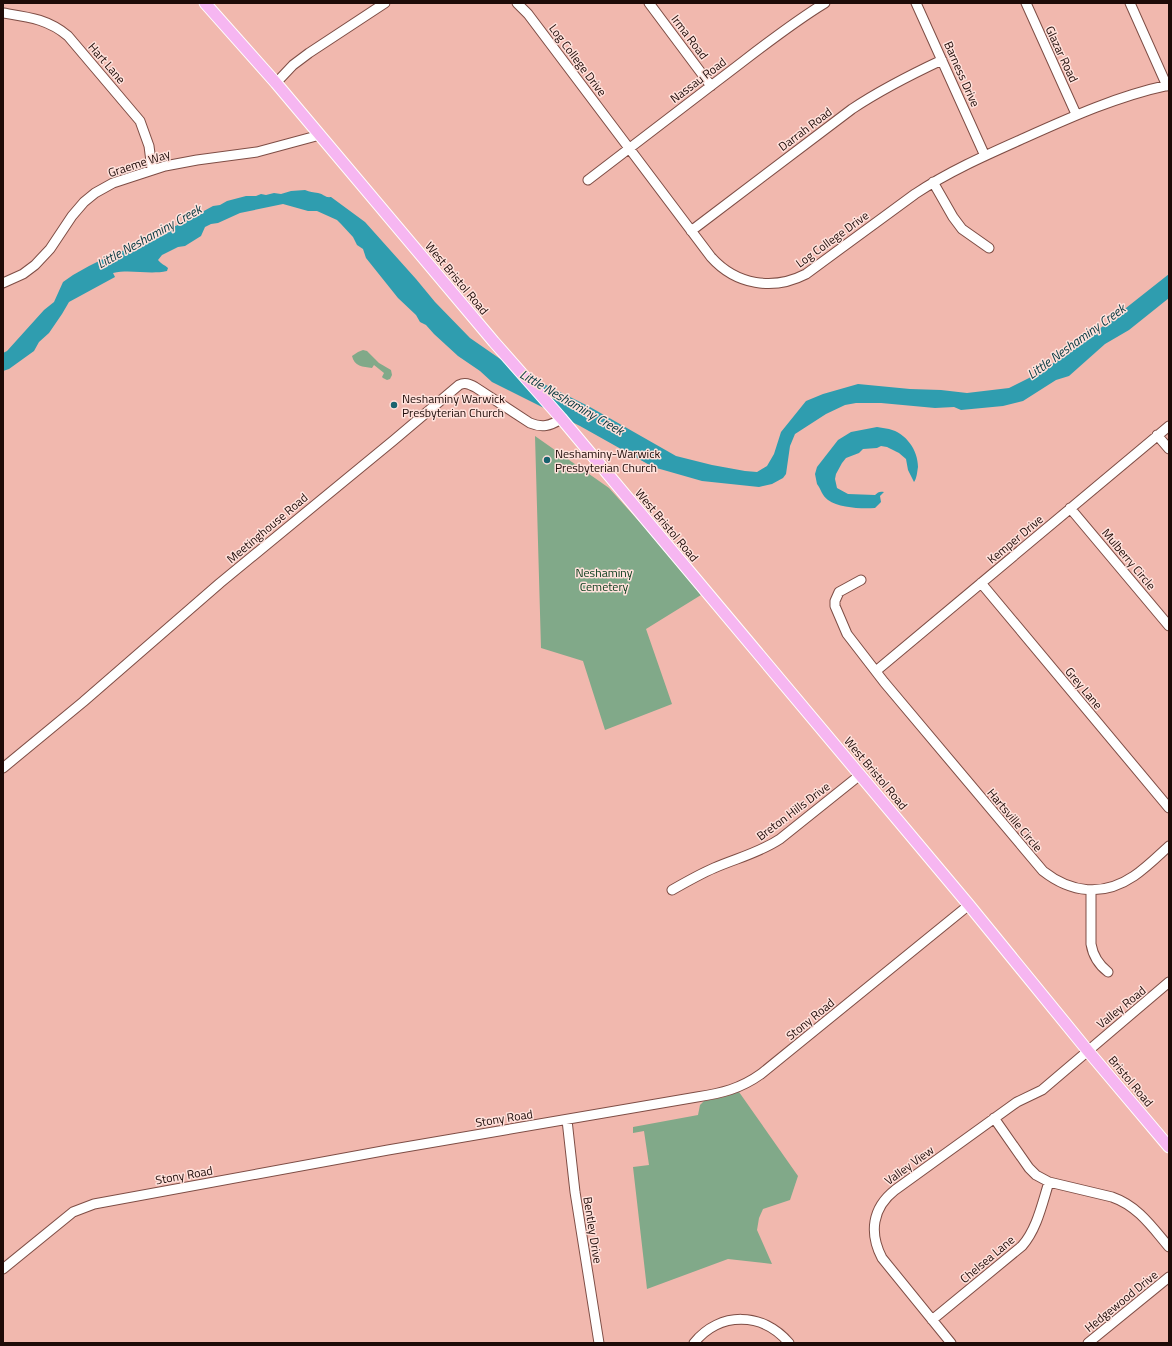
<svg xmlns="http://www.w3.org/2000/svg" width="1172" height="1346" viewBox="0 0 1172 1346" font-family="'Titillium Web',sans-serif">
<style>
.green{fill:#81a989}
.water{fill:#2f9daf}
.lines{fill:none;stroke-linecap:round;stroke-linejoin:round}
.minor-casing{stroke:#7e4d45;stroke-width:11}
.major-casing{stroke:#fff;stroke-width:13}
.minor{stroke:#fff;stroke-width:9}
.major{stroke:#f6b6f1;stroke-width:11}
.poi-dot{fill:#18636f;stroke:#ffe1db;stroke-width:1.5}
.labels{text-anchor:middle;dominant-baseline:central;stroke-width:3;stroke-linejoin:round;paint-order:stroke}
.street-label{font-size:12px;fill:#1e0b08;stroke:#ffe1db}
.poi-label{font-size:12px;fill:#1e0b08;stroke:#ffe1db;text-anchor:start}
.park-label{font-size:12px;fill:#033716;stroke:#ffe1db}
.water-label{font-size:13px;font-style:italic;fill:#053840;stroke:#ffe1db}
</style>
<rect width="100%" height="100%" fill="#f1b8ae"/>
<path class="green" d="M363,350L367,351L379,363L391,370L392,375L390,379L387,380L383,378L382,377L384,373L374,365L372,368C363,367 354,366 352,356L358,352Z
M535,436L609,488L645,528L701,595L646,629L672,704L605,730L583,661L541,648Z
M739,1092L798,1176L790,1200L763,1209L759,1218L757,1230L772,1264L728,1259L647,1289L633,1167L649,1165L644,1131L633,1133V1127L698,1115L700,1105L704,1101L724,1097Z"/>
<path class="water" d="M305,190C310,192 313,192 318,193C324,194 325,198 331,197L365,222L416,279L435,302L470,338L516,370L590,407L676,456L712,465L745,471L757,472L767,466L774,454L781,432L806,401L823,394L858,384L910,389L941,390L967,393L1009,388L1033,376L1069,353L1169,274V298L1129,330L1105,344L1069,376L1056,380L1023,401L1003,406L961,410L954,407L935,408L881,403H856L845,405L826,414L795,434L790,446L786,474L783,478L772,484L759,487L702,481L653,467L580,426L492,382L480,371L458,356L434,334L426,325L420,322L416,315L398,298L366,258L363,249L357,245L353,237L341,224L337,220L317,211H308L283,204L240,213L218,223L211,224L205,227L201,236L185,246L178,247L162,255L158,260C161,264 165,265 168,268L167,271C149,275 131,269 113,273L115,277L69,302L62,314L49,333L39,342L34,351L9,369L3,371V353L7,351L44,310L54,302L63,282L73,275L89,266L113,254L152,241L162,232L180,224L213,206L220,205L227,201L246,196H256L261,194L266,195L274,193L281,194L291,191Z
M877,427C881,428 885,428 889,429C906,433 918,450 918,467C917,472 917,478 914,482L908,470L906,459L899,453L887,447L881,446L877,448L863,449L859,453L846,458L842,463L836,474L835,479L837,488L848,494L875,495C878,492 880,491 884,492L880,496L881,502L875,508C862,509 839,508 828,500C822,496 821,489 817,484L815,474L817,467L838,440L851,432Z"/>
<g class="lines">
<g class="minor-casing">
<path id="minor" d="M517,3L528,14L711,257C736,285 773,291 806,274L915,194C948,172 984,156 1020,140C1069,118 1117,96 1169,85
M649,3L711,86
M916,3L985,156
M1026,3L1076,114
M1130,3L1167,86
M3,13C28,17 48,19 68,36L140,121L149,146L152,169
M276,83L293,65L309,53L385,3
M588,180C631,147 674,114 716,82C752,55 787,26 825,3
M933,182L953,217L962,229L989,248
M691,231L852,109C882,89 910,75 942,60
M3,283L23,274L35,265L50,249L72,216L84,202L95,193L113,183L165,166L197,160L257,152L320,135
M1157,435L1169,449
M1070,508L1169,626
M861,580L839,592L835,601V606L847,634L884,682L1043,871C1071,893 1103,897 1134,876C1146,868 1158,856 1169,846
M981,583L1169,808
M876,671L1169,426
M3,768L83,702L220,583L394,440L459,385C465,382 469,384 475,387L530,423C542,428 550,426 561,419
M672,890C686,882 700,874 714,868C737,858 759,853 780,839L860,775
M1091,890V944C1093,956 1099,965 1108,972
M994,1118L1029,1168L1036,1175L1049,1182L1112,1197C1138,1206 1152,1227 1169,1247
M567,1120L575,1192L599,1343
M3,1269L73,1212L94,1204L388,1150L697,1097C722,1093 740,1089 761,1074L969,905
M932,1320L1022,1246C1037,1229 1042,1204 1049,1182
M694,1343C720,1311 763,1312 789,1343
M951,1343L882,1258C869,1233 872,1208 895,1190L1017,1102L1042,1090L1169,982
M1088,1343L1169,1277"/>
</g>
<g class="major-casing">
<path id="major" d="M205,3L276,83L494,342L561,418L658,534L969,905L1088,1051L1169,1147"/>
</g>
<use href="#minor" class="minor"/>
<use href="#major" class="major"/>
</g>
<g class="poi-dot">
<circle cx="394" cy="405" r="4"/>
<circle cx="547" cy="460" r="4"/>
</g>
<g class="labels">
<g class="street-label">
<text transform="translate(690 37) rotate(53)">Irma Road</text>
<text transform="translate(1062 54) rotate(65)">Glazar Road</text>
<text transform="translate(578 60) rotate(53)">Log College Drive</text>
<text transform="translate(107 63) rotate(49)">Hart Lane</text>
<text transform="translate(962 74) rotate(66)">Barness Drive</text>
<text transform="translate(698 80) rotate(-37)">Nassau Road</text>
<text transform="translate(805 129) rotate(-37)">Darrah Road</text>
<text transform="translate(139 163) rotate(-18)">Graeme Way</text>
<text transform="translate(832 239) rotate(-36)">Log College Drive</text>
<text transform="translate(457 278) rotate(50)">West Bristol Road</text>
<text transform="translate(667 525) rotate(50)">West Bristol Road</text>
<text transform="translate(267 528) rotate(-40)">Meetinghouse Road</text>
<text transform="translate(1015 539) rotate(-40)">Kemper Drive</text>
<text transform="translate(1129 559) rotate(50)">Mulberry Circle</text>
<text transform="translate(1084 688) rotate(50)">Grey Lane</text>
<text transform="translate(876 773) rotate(50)">West Bristol Road</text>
<text transform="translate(793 811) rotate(-37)">Breton Hills Drive</text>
<text transform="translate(1015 820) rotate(50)">Hartsville Circle</text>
<text transform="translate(1121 1007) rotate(-39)">Valley Road</text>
<text transform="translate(810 1019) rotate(-39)">Stony Road</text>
<text transform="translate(1131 1081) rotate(50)">Bristol Road</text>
<text transform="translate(504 1118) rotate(-9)">Stony Road</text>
<text transform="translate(909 1165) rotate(-36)">Valley View</text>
<text transform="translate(184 1175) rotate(-10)">Stony Road</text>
<text transform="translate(593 1230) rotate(81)">Bentley Drive</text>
<text transform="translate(987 1259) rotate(-40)">Chelsea Lane</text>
<text transform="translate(1121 1301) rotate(-39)">Hedgewood Drive</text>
</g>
<g class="poi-label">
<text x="402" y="398">Neshaminy Warwick<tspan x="402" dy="14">Presbyterian Church</tspan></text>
<text x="555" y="453">Neshaminy-Warwick<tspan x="555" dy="14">Presbyterian Church</tspan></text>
</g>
<g class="park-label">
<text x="604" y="572">Neshaminy<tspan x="604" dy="14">Cemetery</tspan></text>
</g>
<g class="water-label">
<text transform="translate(149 236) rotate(-29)">Little Neshaminy Creek</text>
<text transform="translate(1076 341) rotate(-36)">Little Neshaminy Creek</text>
<text transform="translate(572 402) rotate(30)">Little Neshaminy Creek</text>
</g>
</g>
<rect width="1172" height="1346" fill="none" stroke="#1e0b08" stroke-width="8"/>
</svg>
